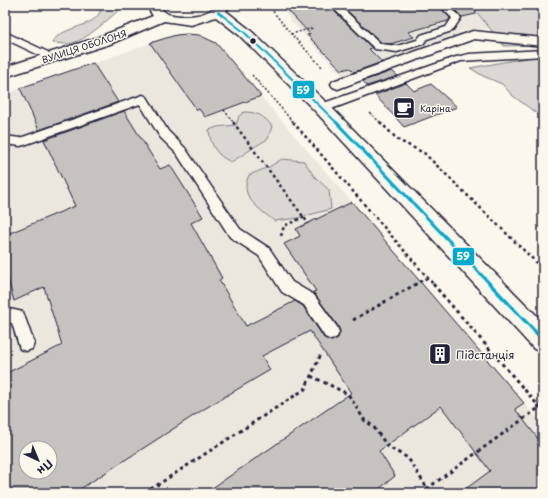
<svg xmlns="http://www.w3.org/2000/svg" width="548" height="498" viewBox="0 0 548 498" font-family="'Playpen Sans',sans-serif">
<style>
.built{fill:#ebe7df;fill-rule:evenodd}
.green{fill:#dbd8d3;stroke:#7e7d87}
.building{fill:#c6c2c0;stroke:#22223b;fill-rule:evenodd}
.lines{fill:none;stroke-linecap:round;stroke-linejoin:round}
.service-casing{stroke:#22223b;stroke-width:3}
.pedestrian-casing{stroke:#22223b;stroke-width:3}
.minor-casing{stroke:#22223b;stroke-width:3}
.path-far2{stroke:#22223b;stroke-width:1.5;stroke-dasharray:2 2;stroke-linecap:butt}
.path-far1{stroke:#22223b;stroke-width:2.5;stroke-dasharray:3 3;stroke-linecap:butt}
.path{stroke:#22223b;stroke-width:3;stroke-dasharray:3.5 3.5;stroke-linecap:butt}
.service{fill:#fbf7ec;fill-rule:evenodd}
.pedestrian{fill:#fbf7ec;fill-rule:evenodd}
.minor{fill:#fbf7ec;fill-rule:evenodd}
.bus-1-far2-casing{stroke:#fbf7ec;stroke-width:4}
.bus-1-far1-casing{stroke:#fbf7ec;stroke-width:6}
.bus-1-casing{stroke:#fbf7ec;stroke-width:6}
.bus-1-far2{stroke:#00a9ce;stroke-width:2}
.bus-1-far1{stroke:#00a9ce;stroke-width:3}
.bus-1{stroke:#00a9ce;stroke-width:3.5}
.bus-dot{fill:#22223b;stroke:#fbf7ec;stroke-width:1.5}
.labels{text-anchor:middle;dominant-baseline:central;stroke-width:3;stroke-linejoin:round;paint-order:stroke}
.far-street-label{font-size:9px;fill:#22223b;stroke:#fbf7ec}
.far-poi-label{font-size:9px;fill:#22223b;stroke:#fbf7ec;text-anchor:start}
.poi-label{font-size:11px;fill:#22223b;stroke:#fbf7ec;text-anchor:start}
.line-badge{stroke:#fbf7ec;stroke-width:1.5}
.badge-label{font-size:11px;text-anchor:middle;font-weight:bold;fill:#fff}
</style>
<rect width="100%" height="100%" fill="#fbf7ec"/>
<filter id="ink" filterUnits="userSpaceOnUse"><feTurbulence type="fractalNoise" baseFrequency=".025" numOctaves="2"/><feDisplacementMap in="SourceGraphic" scale="8" xChannelSelector="R" yChannelSelector="G"/><feConvolveMatrix kernelMatrix="1 2 1 2 8 2 1 2 1" color-interpolation-filters="sRGB"/></filter>
<g filter="url(#ink)">
<path class="built" d="M280,5H471L489,29L459,31L463,35L346,79L289,19Z
M187,34L199,35L215,43L543,425V493H5V94L157,41L176,35ZM26,448H50V472H26Z"/>
<path class="green" d="M101,5H125C111,16 86,42 68,44C63,44 58,43 52,43C61,24 102,29 101,5Z
M471,5H543V45L504,46Z
M543,55V88L538,89L543,94V118L513,96L502,84L483,76L470,68Z
M244,112C257,112 264,116 272,126L268,139C254,146 244,155 231,162C216,155 211,146 209,130L217,127L236,125L239,116Z
M282,159L304,161L314,176L329,190L331,209L298,218L274,221C259,208 238,197 249,175L269,167Z"/>
<path class="building" d="M283,5H328L372,48L369,49L382,62L354,72L350,68L342,70L307,35L310,34Z
M341,5H438L450,18L448,21L408,32L414,37L390,44L382,43Z
M450,5H474L476,14L462,17Z
M187,34L199,35L216,43L261,96L205,117L199,109L197,110L150,43L176,35Z
M93,63L118,102L39,130L20,88Z
M392,71L398,76L367,86L363,81Z
M406,83L414,91L431,84L457,107L404,127L375,95Z
M124,111L160,169L170,165L203,217L191,223L222,278L219,280L246,326L295,301L303,306L324,338L332,341L338,338L340,331L338,326L313,292L316,291L284,244L300,236L296,229L352,202L524,403L515,409L543,445V493H460L490,471L441,406L379,451L395,476L374,493H205L351,393L310,331L262,356L270,370L204,409L74,493H5V374L62,345L44,287L14,301L5,269V235L75,206L44,140ZM26,448H50V472H26Z"/>
<g class="lines">
<g class="service-casing">
<path id="service" d="M330,5H339L381,44L397,46L417,40L421,35L446,27L452,18L439,5H448L461,18L452,31L427,39L423,44L397,52L375,49Z
M5,32L48,52L53,59L51,61H45L41,56L5,39Z
M543,50V56L461,61L326,111H318L317,108L318,105L456,57L469,54Z
M143,95L147,97L168,131L185,148L240,229L269,248L292,282L314,295L337,327L339,332L337,337L331,340L325,337L304,305L282,292L259,256L230,237L177,154L160,137L140,104L24,145L20,146L5,144V136L20,138Z
M5,308L23,312L34,343L32,349L26,351L20,349L12,323L5,322Z"/>
</g>
<g class="pedestrian-casing">
<path id="pedestrian" d="M473,31L543,38V46L474,39L343,87L338,89L333,87L331,84L333,81Z"/>
</g>
<g class="minor-casing">
<path id="minor" d="M146,5H159C161,8 164,12 168,14C181,18 208,17 216,5H230L226,11L249,29L328,104L543,322V352L534,349L316,112L239,35L216,17L191,25L164,21L110,44L5,77V67L99,37L153,16Z"/>
</g>
<path class="path-far2" d="M268,5L291,34L323,68
M291,34L313,28
M252,75L294,123
M224,110L234,123
M370,113L381,123"/>
<path class="path-far1" d="M233,122L308,223
M293,122L434,285
M380,122L398,140L424,153L543,269
M281,236L284,226L304,217
M414,285L427,278"/>
<path class="path" d="M433,284L543,411
M353,320L416,284
M311,376L348,394L365,421L373,426L388,447L408,458L427,488
M145,493L305,389L321,354
M421,493L540,407"/>
<use href="#service" class="service"/>
<use href="#pedestrian" class="pedestrian"/>
<use href="#minor" class="minor"/>
<g class="bus-1-far2-casing">
<path id="bus-1-far2" d="M218,12L244,32L337,123"/>
</g>
<g class="bus-1-far1-casing">
<path id="bus-1-far1" d="M336,122L491,285"/>
</g>
<g class="bus-1-casing">
<path id="bus-1" d="M490,284L543,340"/>
</g>
<use href="#bus-1-far2" class="bus-1-far2"/>
<use href="#bus-1-far1" class="bus-1-far1"/>
<use href="#bus-1" class="bus-1"/>
</g>
</g>
<defs>
<g id="cafe-square" transform="scale(1.15)"><rect x="-9" y="-9" width="18" height="18" rx="4" fill="#22223b" stroke="#fbf7ec"/><path d="M-5.5-4.5H6V0H3Q3 3.5 0 3.5H-2.5Q-5.5 3.5-5.5 0ZM3-3.2v2h1.7v-2ZM-6 4.5H4V6H-6Z" fill="#fff"/></g>
<g id="building-square" transform="scale(1.15)"><rect x="-9" y="-9" width="18" height="18" rx="4" fill="#22223b" stroke="#fbf7ec"/><path d="M-4-6H4V6H1V3H-1V6H-4ZM-2.5-4.3h1.7v1.8h-1.7ZM.8-4.3h1.7v1.8H.8ZM-2.5-1h1.7V.8h-1.7ZM.8-1h1.7V.8H.8Z" fill="#fff"/></g>
</defs>
<g fill-rule="evenodd">
<use href="#cafe-square" x="404" y="108"/>
<use href="#building-square" x="440" y="354"/>
</g>
<circle class="bus-dot" cx="253" cy="41" r="3.5"/>
<g class="labels">
<g class="far-street-label">
<text transform="translate(84 46) rotate(-18)">ВУЛИЦЯ ОБОЛОНЯ</text>
</g>
<g class="far-poi-label">
<text x="420" y="108">Каріна</text>
</g>
<g class="poi-label">
<text x="456" y="354">Підстанція</text>
</g>
</g>
<g class="line-badge">
<rect x="292" y="80" width="23" height="19" rx="4" fill="#00a9ce"/>
<rect x="452" y="247" width="23" height="19" rx="4" fill="#00a9ce"/>
</g>
<g class="badge-label">
<text x="303" y="94">59</text>
<text x="463" y="260">59</text>
</g>
<rect width="548" height="498" fill="none" stroke="#fbf7ec" stroke-width="20"/>
<rect x="10" y="10" width="528" height="478" fill="none" stroke="#22223b" stroke-width="1.5" filter="url(#ink)"/>
<g transform="translate(38 460) rotate(136)"><circle r="19" fill="#fbf7ec" stroke="#a4a2a5"/>
<path d="M0-3L7 15L0 10L-7 15Z" fill="#22223b"/>
<text y="-6" font-size="11" font-weight="bold" text-anchor="middle" fill="#22223b">Пн</text>
</g>
</svg>
